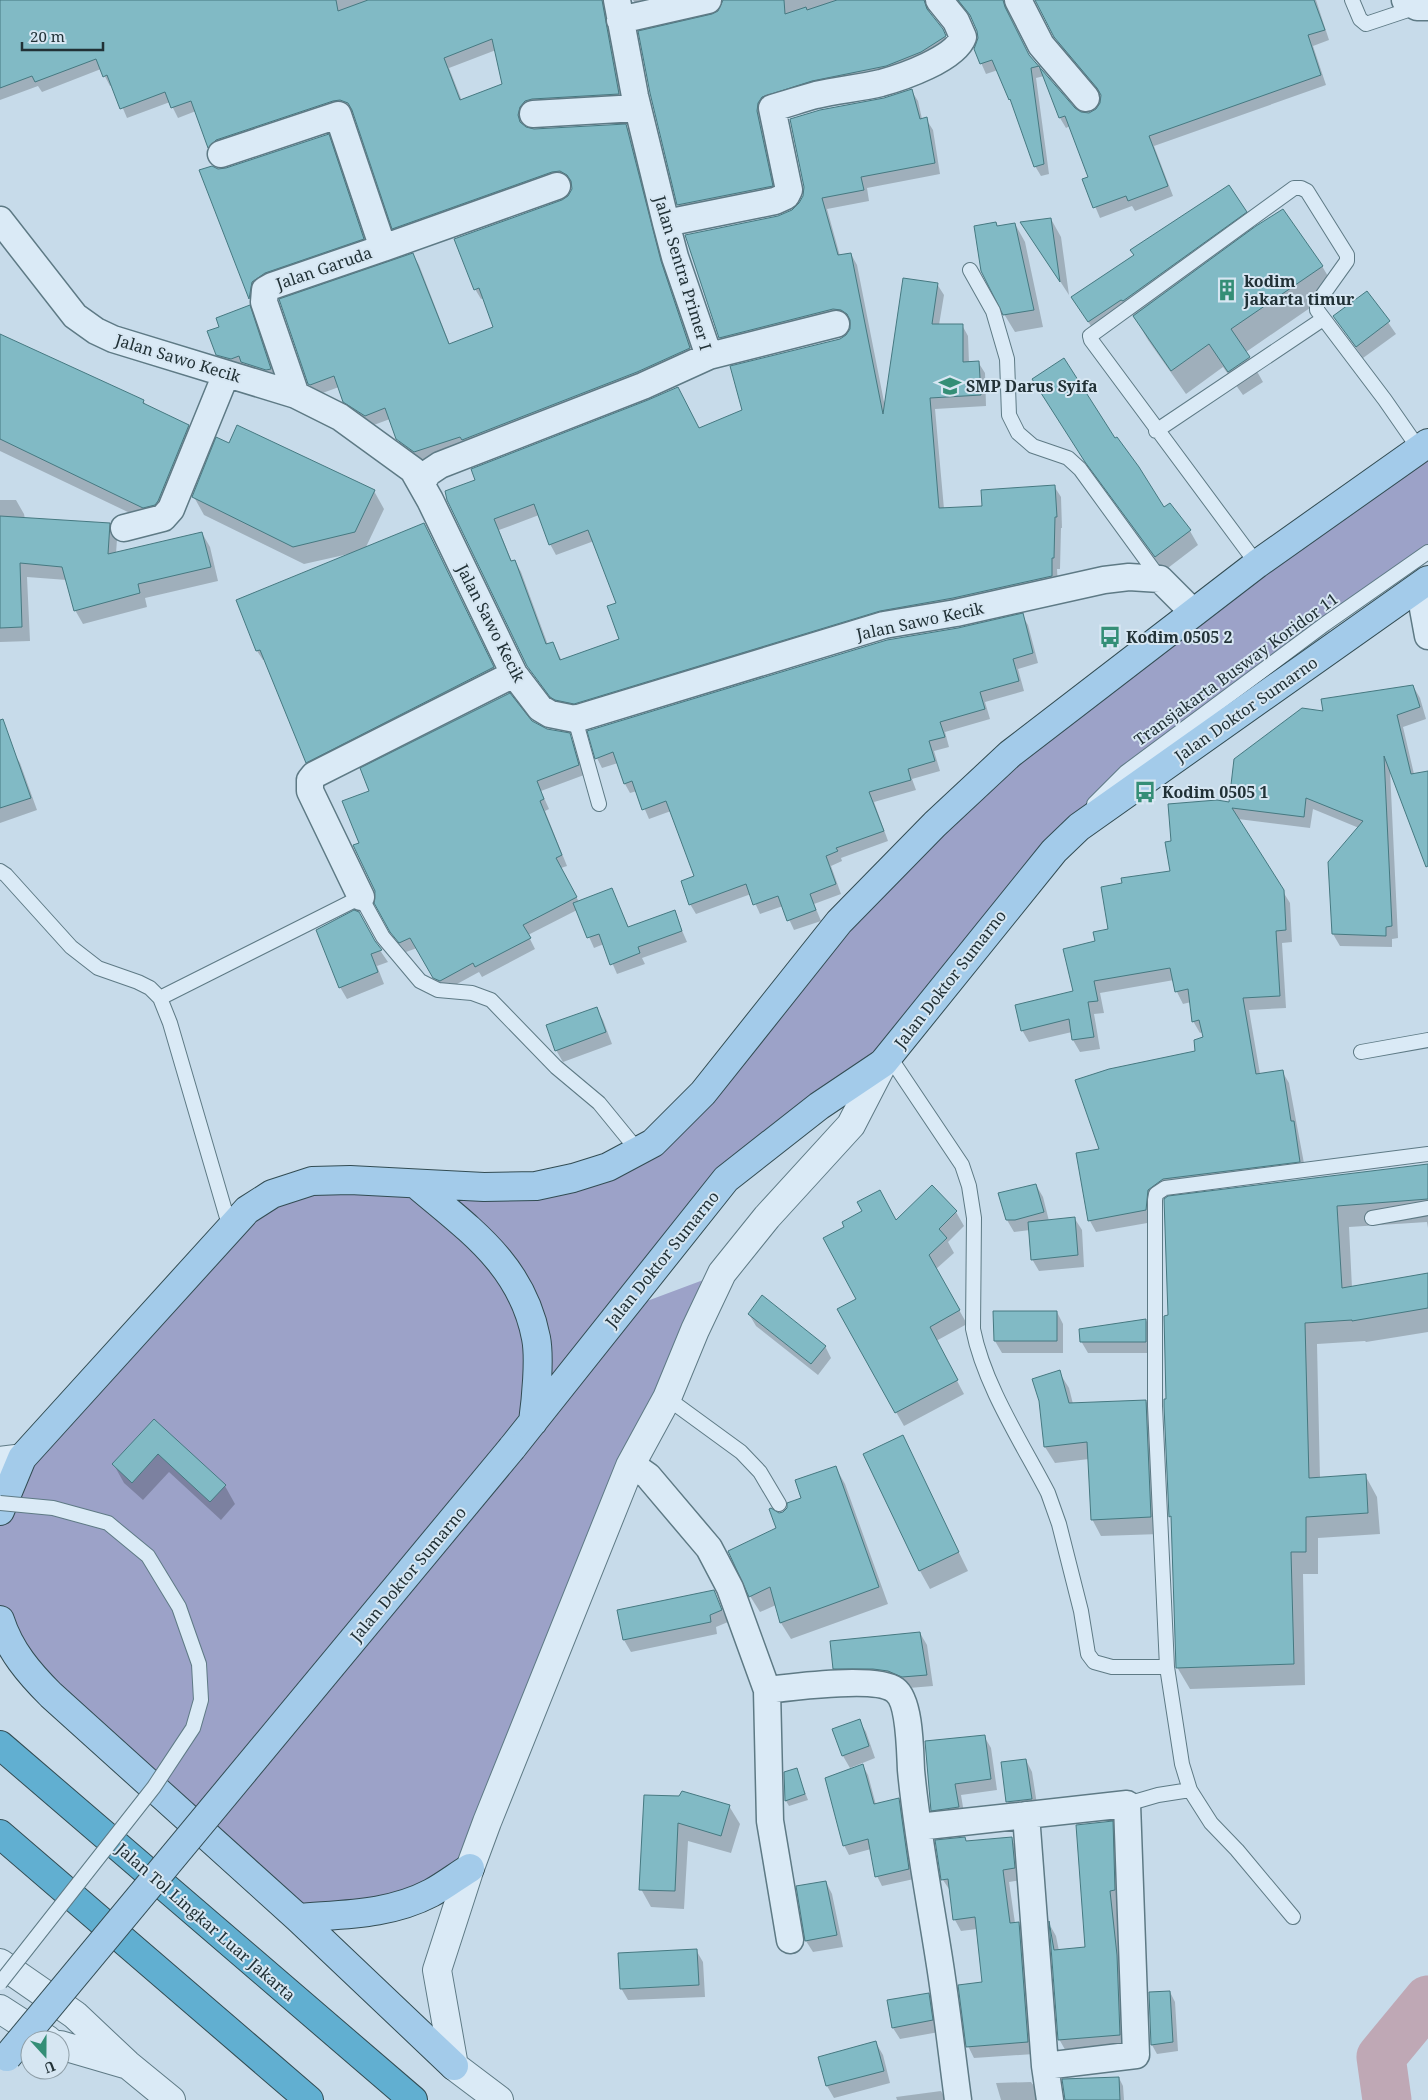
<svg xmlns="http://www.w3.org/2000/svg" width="1428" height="2100" viewBox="0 0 1428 2100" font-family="'Noto Serif',serif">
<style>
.green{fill:#9ca2c8}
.shadow{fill:#0003;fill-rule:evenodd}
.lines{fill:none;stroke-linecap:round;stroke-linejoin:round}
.river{stroke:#bfa8b5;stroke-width:49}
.building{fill:#81bac5;stroke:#467981;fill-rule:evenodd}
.service-casing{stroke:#5e7a85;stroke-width:16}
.minor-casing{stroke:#5e7a85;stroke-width:29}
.tertiary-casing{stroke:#5e7a85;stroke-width:30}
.primary-casing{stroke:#324c53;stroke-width:30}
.motorway-casing{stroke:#324c53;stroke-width:30}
.service{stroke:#daeaf6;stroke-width:14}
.minor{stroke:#daeaf6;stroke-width:26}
.tertiary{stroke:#daeaf6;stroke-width:28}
.primary{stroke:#a3cbea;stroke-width:28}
.motorway{stroke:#61afd1;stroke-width:28}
.service-bridge-casing{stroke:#5e7a85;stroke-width:16;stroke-linecap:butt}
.primary-bridge-casing{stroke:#324c53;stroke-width:30;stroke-linecap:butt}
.service-bridge{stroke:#daeaf6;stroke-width:14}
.primary-bridge{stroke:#a3cbea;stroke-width:28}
.labels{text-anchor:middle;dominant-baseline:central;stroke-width:4;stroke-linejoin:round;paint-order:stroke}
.street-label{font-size:16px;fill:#213136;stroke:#d6e6f2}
.poi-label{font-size:16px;font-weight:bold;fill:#213136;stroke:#d6e6f2;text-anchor:start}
</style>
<rect width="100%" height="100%" fill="#c7dbea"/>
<path class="green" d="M1428,443V555L1126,772L889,1056L726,1179L623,1310L722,1273L470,1868L432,1893L299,1917L112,1750L0,1619V1512L23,1458L269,1196L504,1187L653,1143L966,794Z"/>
<path class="shadow" d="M0,0H612L624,104L525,117L523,126L534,130L626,125L632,135L666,272L695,358L421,462L403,449L397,438L390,419L371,426L351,412L339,387L317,395L309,384L413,255L419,265L450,345L494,328L484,298L481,299L475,289L570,196L573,188V184L566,181L399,238L393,228L355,114L348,110L214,157L209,148L196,111L178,118L170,102L127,118L113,85L110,86L101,69L42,92L38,86L0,100ZM496,50L503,85L462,101L449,68Z
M633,0H690L640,11Z
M724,0H934L930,5V13L951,46L937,57L774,103L778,196L684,215L678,205L651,93L712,16L719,12Z
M957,0H1013L1008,11L1010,18L1028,55L1074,109L1081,113L1089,114L1096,111L1101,103L1102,95L1061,47L1036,0H1316L1329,40L1313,46L1326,85L1154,146L1173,196L1135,211L1132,206L1100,218L1084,180L1090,178L1070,126L1066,128L1060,118L1044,76L1036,78L1049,174L1041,176L1035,166L1015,108L998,70L986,74L975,49L979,39L978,31L974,21Z
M911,90L918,101L922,119H926L933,130L940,174L867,188L869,201L827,209L840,256L851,254L857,265L885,407L937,284L944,295L939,325H962L968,336L969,363L978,362L985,373L986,406L935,409L944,509L983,508L1054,486L1061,497L1062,528H1061L1060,569H1057L1058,587L581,714L558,708L528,666L448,500L699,430L743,411L847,336L851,329L852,323L848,320L726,349L720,338L779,217L793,211L885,99ZM539,515L550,544L556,555L594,541L618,603L621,639L562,661L553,643L548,645L521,572L515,561L512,562L499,530Z
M328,135L334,146L369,249L255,306L201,171L226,169Z
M1246,212L1255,229L1322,266L1336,290L1246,352L1263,382L1243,395L1223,367L1186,394L1148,340L1134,316L1131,315L1098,337L1073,298Z
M1051,219L1061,237L1069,295L1022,223Z
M1015,224L1025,242L1043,327L1015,332L1004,314Z
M1367,292L1396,334L1363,358L1334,316Z
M249,307L254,315L275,377L247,370L243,364L236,367L222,362L217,354L221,328Z
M0,336L143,401L147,406L188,426L198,442L153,524L0,451Z
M1042,394L1115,440L1164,509L1190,531L1198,545L1164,571L1095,476Z
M229,444L374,491L384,509L366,547L424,524L499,677L312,772L265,660H263L257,651L238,600L353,553L304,564L204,515L194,497Z
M0,500H16L24,514L25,519L109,525L117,539L116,554L202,533L210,547L218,581L145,598L147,607L83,624L75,610L67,580L27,577L30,641L0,642Z
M1022,615L1028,625L1038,663L1018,669L1024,691L985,702L990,719L945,732L949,747L934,751L940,771L912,779L916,790L874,802L888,841L841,858L842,861L831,866L841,894L814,904L821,921L794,930L783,906L760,914L751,894L696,914L690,904L696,877L671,811L649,819L637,791L630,793L625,784L618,763L602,768L597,758L589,732L959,629Z
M1413,686L1420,698L1426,719L1403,727L1414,774L1428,776V818L1390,770L1398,938L1392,939V947L1340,946L1333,934L1359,828L1313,809L1310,828L1238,819L1290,903L1292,942L1282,943L1286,1008L1249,1010L1260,1074L1282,1071L1289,1083L1306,1174L1170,1191L1155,1202L1153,1222L1096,1232L1090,1221L1100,1150L1196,1052L1205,1038L1203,1032L1200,1033L1193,1021L1191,1002L1183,1004L1177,992L1174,980L1100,993L1104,1013L1094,1014L1100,1049L1080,1052L1073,1040L1072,1032L1029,1042L1022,1030L1075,992L1096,942L1172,872V842L1230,803L1324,712Z
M531,722L546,730L569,734L575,745L584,775L541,791L549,809L545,811L567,866L561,868L579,902L611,889L629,928L674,912L687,942L642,958L645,964L617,974L604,944L594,948L577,910L528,935L535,949L482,977L479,972L446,990L440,988L417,948L406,952L398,942L376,903L377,898L360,844L370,791Z
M13,752L20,763L37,810L0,823V756Z
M375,943L388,962L377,966L384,984L347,999L340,987Z
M596,1008L603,1020L612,1044L563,1062L556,1050Z
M1428,1166V1228L1427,1222L1349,1227L1352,1288L1428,1275V1332L1366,1342L1365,1341L1317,1344L1320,1478L1365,1475L1377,1497L1380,1534L1318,1538V1574H1303L1305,1685L1190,1689L1177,1667L1167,1400L1169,1316L1165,1200Z
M1036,1185L1043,1197L1049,1221L1075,1219L1082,1230L1084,1267L1039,1271L1032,1259L1030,1230L1014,1232L1007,1220Z
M932,1187L956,1212L964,1226L948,1242L954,1253L936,1269L967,1324L936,1341L964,1394L904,1426L838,1310L857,1299L896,1222Z
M995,1312H1057L1063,1324V1353H1002L995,1341Z
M749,1314L825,1346L831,1358L818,1375L756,1326Z
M1146,1320L1152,1332V1353H1088L1081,1341Z
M1059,1372L1069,1388L1073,1404L1146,1401L1155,1418L1160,1534L1101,1536L1092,1519L1089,1459L1055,1463L1045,1447Z
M155,1421L225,1486L235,1504L221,1520L169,1472L143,1500L124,1483L114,1465Z
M902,1436L968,1571L930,1589L920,1571L865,1454Z
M836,1468L845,1484L888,1604L791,1639L781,1623L776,1605L760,1612L750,1596L777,1529L778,1514L784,1513L803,1499Z
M713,1591L728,1622L716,1627L717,1634L631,1652L624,1640L618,1611Z
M920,1633L927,1645L933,1686L909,1688L841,1680L834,1668Z
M859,1720L866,1732L875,1758L850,1768L843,1756L833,1730Z
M984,1736L991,1748L997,1790L961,1795L965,1819L939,1822L932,1810Z
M1026,1760L1032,1772L1038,1811L1015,1814L1008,1802Z
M863,1766L868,1775L876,1805L898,1799L904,1809L914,1879L882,1886L877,1876L871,1849L849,1855L844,1845Z
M796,1769L808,1800L789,1806L786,1801Z
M645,1796L729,1806L740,1824L731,1853L688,1841L684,1909L651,1907L641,1889Z
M1112,1822L1120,1836L1122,1904L1117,1905L1125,1970L1127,2048L1067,2053L1059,2039L1051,1927L1056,1936L1059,1951L1087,1948Z
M1011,1839L1018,1850L1021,1880L1009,1882L1015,1923H1018L1025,1935L1034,2054L974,2058L968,2046L984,1983L977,1929L961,1931L955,1920L951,1892L943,1880L936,1841L967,1843Z
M826,1882L832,1894L843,1947L813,1952L806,1941Z
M696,1950L703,1962L705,1997L628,2000L621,1988Z
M1170,1992L1175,2002L1178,2051L1157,2054L1152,2045Z
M928,1994L935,2006L939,2032L900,2039L893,2028Z
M876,2043L883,2055L890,2083L834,2098L827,2086Z
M1119,2078L1123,2086L1124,2100H1065L1063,2080Z
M1031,2082L1036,2089L1038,2100H1001L996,2083Z
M941,2091L946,2100H897L896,2097Z"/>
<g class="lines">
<path class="river" d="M1387,2100L1381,2057L1428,2000"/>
</g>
<path class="building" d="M0,0H336L338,11L368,0H602L619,94L532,99L525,101L520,107L518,115L520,122L526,127L534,129L626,124L661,261L690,348L637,372L462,440L460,437L414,452L396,439L385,408L365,416L343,402L334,376L310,385L308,384L279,299L413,253L449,344L493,327L479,288L474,290L454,239L562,200L568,196L572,189L571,181L567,175L560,171L552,172L392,229L352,110L348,103L340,100L333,101L216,140L208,148L191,101L171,108L165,92L120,109L107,75L103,77L96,59L35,82L32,76L0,88ZM492,39L502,84L460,100L444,58Z
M723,0H784L785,14L806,7L807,10L837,0H924L927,9L943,29L946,36L921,52L886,66L812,81L762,97L758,103L757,111L773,186L677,205L650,93L638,31L712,14L718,11Z
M958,0H1003L1005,7L1029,55L1075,108L1081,112L1089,113L1096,109L1100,103L1101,95L1097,88L1054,37L1035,0H1314L1325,30L1308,35L1321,75L1149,136L1168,186L1128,201L1126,196L1093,208L1082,179L1088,177L1065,116L1059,118L1039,66L1031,68L1044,164L1034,167L1010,99L1009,100L992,60L980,64L974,49L978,38L977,31L970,15Z
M912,89L920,119L927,117L935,163L861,177L864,190L822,198L838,255L851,253L883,414L903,278L938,283L932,324H963V362L979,361L981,395L930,398L939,508L982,506L981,490L1055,485L1057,517H1055L1054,558H1052V576L953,598L880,611L574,704L555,700L550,697L527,666L447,500L445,491L475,480L471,469L648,400L678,387L699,428L742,410L730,366L840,339L846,335L850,329V320L847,314L841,310L833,309L719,338L685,235L778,216L792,210L799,203L803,196L804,187L790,119L820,110L884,98ZM534,504L549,545L588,530L616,603L607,606L619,639L560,660L553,642L546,644L515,560L511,561L494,519Z
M329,134L364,239L265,273L252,282L249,299L199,170L212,166L218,169L226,168Z
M1229,185L1247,212L1123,301L1121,300L1088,322L1071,297L1134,255L1130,250Z
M1283,209L1323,266L1231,329L1250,357L1228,372L1209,344L1171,371L1133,316L1256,226Z
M1051,218L1060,282L1020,222Z
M996,222L997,226L1015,223L1034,310L1003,315L981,271L974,226Z
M1367,291L1390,321L1356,347L1333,316Z
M250,305L271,369L266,370L241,362L239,356L231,359L216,355L207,331L219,327L216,318Z
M0,334L144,400L143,403L189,425L158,501L155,505L143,508L0,439Z
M1064,358L1115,438L1117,437L1139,467L1164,507L1170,503L1191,530L1155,557L1085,462L1032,379Z
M237,425L375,490L355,532L293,547L192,497L216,437L229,443Z
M0,516L110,523L108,554L202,532L211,567L138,584L140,593L74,611L62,567L20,563L22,627L0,628Z
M424,523L494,667L306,763L260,650L256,651L236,600Z
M1023,613L1033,653L1013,659L1019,681L980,692L985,709L940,722L945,737L929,741L935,761L908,769L911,780L869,792L884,831L836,848L838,851L826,856L836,884L810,894L816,910L787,921L778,896L753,905L746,884L689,905L681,881L694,876L666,801L642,810L632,781L624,784L613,752L595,759L587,731L887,640L958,628Z
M1413,685L1420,707L1397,715L1411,774L1428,771V866L1426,867L1384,756L1392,926L1386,927V936L1332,934L1328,862L1363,821L1306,798L1304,817L1232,808L1284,890L1286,930L1276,931L1280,996L1243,998L1256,1074L1283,1070L1291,1121H1294L1300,1162L1163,1179L1148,1190L1146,1210L1088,1221L1076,1153L1099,1149L1075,1080L1109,1069L1195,1051L1194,1040L1203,1037L1199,1020L1192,1022L1188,989L1175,992L1170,968L1094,981L1098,1001L1088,1002L1094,1037L1072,1040L1069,1019L1021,1031L1015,1005L1073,991L1063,949L1095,941L1093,932L1108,929L1101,887L1122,883L1121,878L1170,871L1165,842L1171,841L1168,804L1217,800L1229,802L1234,759L1302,708L1323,711L1321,699Z
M510,693L532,721L547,729L570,733L579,765L537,781L544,799L540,801L562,855L556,858L577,897L523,925L531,938L475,967L473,963L440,981L433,978L410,938L399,943L390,932L374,903L375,891L353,845L359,843L342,801L369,791L360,768Z
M3,719L31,798L0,808V720Z
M612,888L628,927L675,910L682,931L638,947L640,953L610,965L599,934L587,938L573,903Z
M354,910L359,912L375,941L382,950L371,954L378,972L339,988L316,930Z
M597,1007L606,1032L555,1051L546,1025Z
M1428,1164V1199L1337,1206L1342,1288L1428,1273V1308L1352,1321V1320L1305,1323L1309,1478L1366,1474L1368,1513L1306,1517V1552H1291L1294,1664L1176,1668L1171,1516L1169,1517L1164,1406V1399H1166L1164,1316L1168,1315L1164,1199L1168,1196Z
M1036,1184L1044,1212L1015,1220H1006L998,1193Z
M932,1185L957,1211L939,1229L947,1238L929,1255L960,1310L930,1327L958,1380L895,1413L837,1309L856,1299L823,1238L844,1227L842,1222L862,1211L857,1202L880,1190L896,1220Z
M1075,1217L1078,1255L1031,1260L1028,1222Z
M762,1295L826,1346L811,1364L748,1314Z
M993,1311H1057V1341H994Z
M1146,1319V1342H1080L1079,1329Z
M1060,1370L1069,1403L1146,1400L1151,1517L1091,1520L1087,1442L1044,1447L1039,1401L1032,1379Z
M154,1419L226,1485L210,1502L158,1454L132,1483L112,1464Z
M903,1435L959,1552L919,1571L863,1454Z
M836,1466L879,1587L780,1623L770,1587L749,1597L728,1551L776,1528L769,1509L771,1508L779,1513L783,1512L787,1508V1503L801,1498L795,1480Z
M714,1590L722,1610L710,1615L711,1622L623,1640L617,1610Z
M920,1632L927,1675L902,1677L888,1671L873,1669H833L830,1641Z
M860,1719L869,1746L842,1756L832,1729Z
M985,1735L991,1779L955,1784L959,1807L931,1811L925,1741Z
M1026,1759L1032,1799L1006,1802L1001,1762Z
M863,1764L874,1804L899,1798L909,1869L875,1877L868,1839L843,1846L825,1778Z
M797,1768L805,1794L785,1801L784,1772Z
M682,1791L730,1805L721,1836L678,1823L675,1891L639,1890L644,1795L679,1796Z
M1113,1821L1115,1890L1110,1891L1117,1955L1120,2035L1058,2040L1049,1921L1054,1950L1085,1947L1076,1825Z
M965,1837L966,1841L1012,1837L1015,1868L1003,1870L1010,1923L1019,1922L1028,2042L966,2047L958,1985L982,1982L975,1917L953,1920L948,1879L941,1880L935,1840Z
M826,1881L837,1935L805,1941L796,1886Z
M697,1949L699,1985L620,1989L618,1953Z
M1170,1991L1173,2042L1151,2045L1149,1992Z
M929,1993L933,2020L892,2028L887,2000Z
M876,2041L884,2071L826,2086L818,2057Z
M1119,2077L1120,2100H1065L1062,2079Z"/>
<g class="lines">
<g class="service-casing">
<path id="service" d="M1352,0L1360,19L1366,24L1417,7
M970,270L993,311L1007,359L1009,415L1018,433L1033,446L1068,458L1080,469L1160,579
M1156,431L1323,319
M1257,564L1091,340L1090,336L1294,188H1301L1307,191L1347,255V261L1317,303V310L1385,400L1419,449
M575,719L599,804
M1094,804L1126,772L1325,624L1428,552
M0,871L6,875L71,947L98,968L138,982L150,988L160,998L170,1023L230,1228
M160,998L361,897L383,937L420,981L438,990L472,993L491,1000L556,1067L599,1103L639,1152
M1361,1052L1428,1040
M889,1056L962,1165L969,1186L974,1218L973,1329C984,1385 1022,1443 1048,1493L1059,1524L1081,1611L1088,1654L1094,1662L1112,1667H1167
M1372,1218L1428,1208
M667,1398L741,1452L760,1472L779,1504
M1127,1804L1158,1795L1190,1790
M1293,1917L1237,1850L1211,1823L1190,1790L1182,1764L1167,1667L1155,1406V1200L1156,1194L1165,1188L1428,1154"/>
</g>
<g class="minor-casing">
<path id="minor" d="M617,0L635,96L666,223L675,257L709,356
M1018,0L1041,45L1086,98
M1405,0L1417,7H1428
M620,20L708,0
M533,114L637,108
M221,154L338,115L383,248L272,286L265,290L264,302L296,395
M0,220L75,316L96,331L113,339L296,395L340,417L413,470L430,500L514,674L540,708L550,714L575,719L884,625L956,613L1104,580L1129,577L1160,579L1194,613
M666,223L775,201L786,196L789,190L772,108C787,104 801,99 816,95C838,90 860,88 881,83C903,77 955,59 963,37L956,21L939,0
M383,248L557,186
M422,483L428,473L440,465L643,386L709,356L836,324
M124,528L163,518L171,509L226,374
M1419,587L1428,636
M361,897L310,791V780L314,775L514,674
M631,1464L648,1476L709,1548L730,1588L767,1690C792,1687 876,1676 895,1690C910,1701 910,1751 911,1770C917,1835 930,1900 940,1965C947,2010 952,2055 958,2100
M767,1690L770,1821L790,1940
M1026,1815L1045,2066L1050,2100
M918,1827L1127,1804L1136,2055L1045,2066"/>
</g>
<g class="tertiary-casing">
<path id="tertiary" d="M0,1461L22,1458
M0,1963L75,2015L127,2064L171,2100
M0,2009L48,2040
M60,2045L125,2064
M499,2100L454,2066L437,1970L470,1868L487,1822L630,1466L667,1398L695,1330L722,1273L767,1217L851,1125L883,1063"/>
</g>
<g class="primary-casing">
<path id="primary" d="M417,1185C470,1230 522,1265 536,1338C540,1358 536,1400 533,1422
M512,1448L726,1179L819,1106L883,1063L1054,851L1079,827L1428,580
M0,1511L22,1458L247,1210L272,1194L312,1181L350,1180L484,1187L536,1186L573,1178L608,1167L653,1143L703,1093L839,922L935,824L1010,754L1257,564L1428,443
M0,1620C10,1651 29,1673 51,1695L298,1918L454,2066
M298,1918C344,1914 389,1915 431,1893C444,1886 457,1876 470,1868"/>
</g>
<g class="motorway-casing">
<path id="motorway" d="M0,1745L413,2100
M0,1834L309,2100"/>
</g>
<use href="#service" class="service"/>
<use href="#minor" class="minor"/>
<use href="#tertiary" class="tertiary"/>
<use href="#primary" class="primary"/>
<use href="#motorway" class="motorway"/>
<g class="service-bridge-casing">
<path id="service-bridge" d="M0,1503L53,1508L108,1523L148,1556L179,1607L187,1630L199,1664L201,1700L193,1728L154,1787L0,1983"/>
</g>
<g class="primary-bridge-casing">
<path id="primary-bridge" d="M7,2057L512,1448"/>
</g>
<use href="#service-bridge" class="service-bridge"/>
<use href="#primary-bridge" class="primary-bridge"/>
</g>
<defs>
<g id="building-bare" transform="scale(1.725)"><path d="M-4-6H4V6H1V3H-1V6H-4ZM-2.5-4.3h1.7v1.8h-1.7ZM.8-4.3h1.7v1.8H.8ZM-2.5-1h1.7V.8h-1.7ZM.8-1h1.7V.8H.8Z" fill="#348e76" stroke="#d6e6f2" stroke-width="2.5" paint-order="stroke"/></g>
<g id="school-bare" transform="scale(1.725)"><path d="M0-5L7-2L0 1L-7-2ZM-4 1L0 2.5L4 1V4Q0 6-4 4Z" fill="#348e76" stroke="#d6e6f2" stroke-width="2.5" paint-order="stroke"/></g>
<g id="bus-bare" transform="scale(1.725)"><path d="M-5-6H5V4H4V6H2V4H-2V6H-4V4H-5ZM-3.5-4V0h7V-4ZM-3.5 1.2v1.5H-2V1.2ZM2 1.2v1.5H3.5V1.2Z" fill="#348e76" stroke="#d6e6f2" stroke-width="2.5" paint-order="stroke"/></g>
</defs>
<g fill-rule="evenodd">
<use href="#building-bare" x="1227" y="290"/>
<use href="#school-bare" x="950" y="386"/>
<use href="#bus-bare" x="1110" y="637"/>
<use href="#bus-bare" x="1145" y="792"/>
</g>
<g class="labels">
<g class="street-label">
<text transform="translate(324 268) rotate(-19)">Jalan Garuda</text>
<text transform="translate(683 273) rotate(73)">Jalan Sentra Primer I</text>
<text transform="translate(178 358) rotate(17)">Jalan Sawo Kecik</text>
<text transform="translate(920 621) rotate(-12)">Jalan Sawo Kecik</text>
<text transform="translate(491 623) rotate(63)">Jalan Sawo Kecik</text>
<text transform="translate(1236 669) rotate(-36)">Transjakarta Busway Koridor 11</text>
<text transform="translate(1246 709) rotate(-35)">Jalan Doktor Sumarno</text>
<text transform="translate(950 979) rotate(-52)">Jalan Doktor Sumarno</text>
<text transform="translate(662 1259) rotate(-51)">Jalan Doktor Sumarno</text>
<text transform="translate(408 1574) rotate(-50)">Jalan Doktor Sumarno</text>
<text transform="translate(206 1922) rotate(41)">Jalan Tol Lingkar Luar Jakarta</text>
</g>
<g class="poi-label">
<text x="1244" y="281">kodim<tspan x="1244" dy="18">jakarta timur</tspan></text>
<text x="966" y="386">SMP Darus Syifa</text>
<text x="1126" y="637">Kodim 0505 2</text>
<text x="1162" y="792">Kodim 0505 1</text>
</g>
</g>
<g transform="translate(45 2055) rotate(159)"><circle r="24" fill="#d6e6f2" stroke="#8e9ea7"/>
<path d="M0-4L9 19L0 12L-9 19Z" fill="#348e76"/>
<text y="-8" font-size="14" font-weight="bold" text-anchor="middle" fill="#213136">U</text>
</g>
<path d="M22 42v8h81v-8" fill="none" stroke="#213136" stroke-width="2.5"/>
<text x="30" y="42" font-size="15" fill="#213136" stroke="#d6e6f2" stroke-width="4" paint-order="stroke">20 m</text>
</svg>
